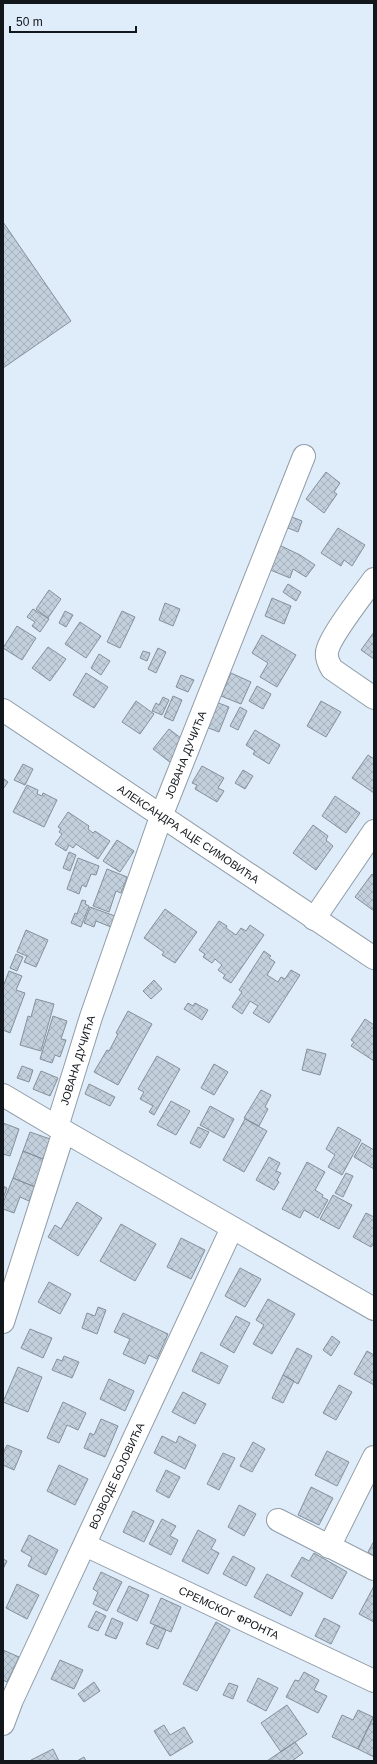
<svg xmlns="http://www.w3.org/2000/svg" width="377" height="1764" viewBox="0 0 377 1764" font-family="Arial,sans-serif">
<style>
.building{fill:url(#building-cross-hatch);stroke:#84909b}
.lines{fill:none;stroke-linecap:round;stroke-linejoin:round}
.minor-casing{stroke:#909da8;stroke-width:24}
.minor{stroke:#fff;stroke-width:22}
.labels{text-anchor:middle;dominant-baseline:central;stroke-width:3;stroke-linejoin:round;paint-order:stroke}
.street-label{font-size:11px;fill:#12171b;stroke:#dfecf9}
</style>
<defs>
<pattern id="building-cross-hatch" width="8" height="8" patternUnits="userSpaceOnUse"><rect width="8" height="8" fill="#c2cfdc"/><path d="M0 0l8 8M0 8l8-8" fill="none" stroke="#a6b1bc"/></pattern>
</defs>
<rect width="100%" height="100%" fill="#dfecf9"/>
<path class="building" d="M3,222L71,321L3,368Z
M326,472L340,483L334,492L337,494L324,513L306,499Z
M287,515L302,521L298,532L283,526Z
M338,528L365,545L352,566L344,560L341,566L321,553Z
M277,544L300,555L315,565L306,577L293,569L290,578L268,569Z
M288,584L301,592L296,601L283,592Z
M49,590L61,599L48,618L36,609Z
M272,598L291,606L284,624L265,616Z
M165,603L180,609L173,626L159,620Z
M33,609L49,619L40,632L32,626L35,622L27,617Z
M65,611L73,615L66,627L59,623Z
M122,611L135,617L120,648L107,642Z
M80,622L101,636L86,658L65,644Z
M17,626L36,638L22,660L3,648Z
M374,632V659L361,650Z
M262,635L296,655L277,687L260,677L268,663L252,653Z
M48,647L66,659L50,681L32,668Z
M158,648L166,652L156,673L148,669Z
M143,651L150,653L147,661L140,658Z
M99,654L110,661L101,675L91,668Z
M86,673L108,687L94,708L73,695Z
M231,673L251,682L241,704L221,696Z
M181,675L194,680L188,692L176,687Z
M257,686L271,694L263,709L249,701Z
M173,696L182,700L173,721L164,717Z
M163,697L169,700L162,715L152,711L156,703L159,705Z
M136,701L154,714L140,734L122,722Z
M321,701L341,712L326,737L307,726Z
M216,702L229,707L219,732L206,727Z
M240,707L247,711L238,730L230,726Z
M169,729L186,742L171,763L153,749Z
M255,730L280,745L269,764L253,754L255,751L246,745Z
M368,755L374,759V793L352,778Z
M23,764L33,769L25,785L14,780Z
M202,766L224,778L218,788L224,791L217,802L195,789L197,785L192,783Z
M243,770L253,776L245,789L235,783Z
M3,778L8,782L3,789Z
M27,785L38,790L37,794L42,796L43,793L57,800L44,827L13,812Z
M335,796L360,813L346,833L322,816Z
M68,812L89,826L88,829L93,833L95,831L110,841L98,859L76,844L73,848L69,845L66,851L55,844L62,834L59,832L61,829L58,827Z
M313,825L328,836L326,840L333,846L316,870L293,853Z
M117,840L134,851L120,872L103,861Z
M69,852L76,855L70,871L63,868Z
M78,858L99,866L96,875L91,874L86,887L82,885L79,894L67,889Z
M107,869L127,877L121,893L116,891L109,912L93,906Z
M372,874L374,876V911L355,897Z
M82,900L86,901L85,904L89,906L81,927L71,923L75,913L77,914Z
M90,907L115,916L111,927L96,921L94,927L84,923Z
M165,909L197,932L175,963L162,955L164,952L144,938Z
M219,921L227,926L226,928L236,935L241,928L246,931L250,925L264,935L231,983L223,978L225,975L218,970L222,965L215,959L212,963L203,957L205,954L199,950Z
M26,930L48,940L36,967L24,962L27,956L17,952Z
M264,951L271,956L269,958L275,962L267,975L278,982L281,977L285,979L291,970L300,975L269,1023L253,1013L258,1006L250,1001L242,1014L232,1007L242,992L239,990Z
M16,954L23,957L17,971L10,968Z
M9,971L22,976L16,990L25,993L10,1033L3,1030V987Z
M154,980L162,989L151,999L143,991Z
M36,999L54,1004L41,1051L20,1045L28,1016L31,1017Z
M188,1003L193,1006L195,1003L208,1010L202,1020L184,1009Z
M128,1011L152,1024L118,1085L94,1072L107,1050L109,1051L118,1034L116,1033Z
M53,1016L67,1021L61,1039L66,1040L60,1057L55,1055L52,1063L40,1059Z
M365,1019L374,1025V1061L351,1046L354,1042L351,1040Z
M307,1049L326,1054L320,1075L302,1070Z
M157,1056L180,1069L154,1115L149,1112L153,1106L140,1099L144,1092L138,1089Z
M214,1064L228,1072L214,1095L201,1088Z
M22,1066L33,1070L29,1082L17,1078Z
M41,1071L58,1078L50,1096L33,1089Z
M89,1084L115,1097L110,1106L85,1094Z
M261,1090L271,1095L265,1107L268,1109L259,1126L244,1118Z
M171,1101L190,1111L176,1135L157,1125Z
M210,1106L234,1119L224,1138L200,1125Z
M245,1119L267,1131L244,1172L223,1160Z
M3,1123L19,1129L10,1156L3,1154Z
M198,1127L209,1132L200,1148L190,1143Z
M338,1127L361,1140L342,1175L328,1167L335,1155L326,1149Z
M30,1132L53,1140L45,1160L23,1151Z
M362,1143L374,1150V1169L354,1157Z
M23,1151L45,1160L35,1187L13,1178Z
M269,1157L280,1163L276,1171L281,1173L277,1180L279,1182L274,1190L256,1180Z
M307,1162L325,1172L315,1190L323,1195L322,1197L328,1200L318,1218L304,1210L300,1218L282,1209Z
M346,1173L353,1176L343,1197L335,1193Z
M13,1178L35,1187L29,1201L20,1197L14,1213L3,1209V1203Z
M3,1186L7,1188L3,1199Z
M333,1195L352,1205L339,1229L320,1219Z
M77,1202L102,1218L78,1256L48,1237L55,1225L61,1229Z
M366,1213L374,1217V1243L371,1247L353,1237Z
M121,1224L156,1244L135,1281L100,1261Z
M181,1238L205,1250L191,1279L167,1267Z
M240,1268L261,1279L245,1307L225,1296Z
M49,1282L71,1294L60,1314L38,1302Z
M268,1299L295,1314L272,1354L253,1344L264,1325L256,1320Z
M98,1307L106,1310L97,1334L82,1328L87,1313L95,1316Z
M123,1313L168,1334L157,1359L149,1355L145,1364L123,1354L130,1339L114,1332Z
M236,1316L250,1323L234,1353L220,1345Z
M30,1329L52,1338L43,1358L21,1348Z
M332,1336L340,1342L331,1356L323,1350Z
M297,1348L312,1356L298,1384L283,1375Z
M367,1351L374,1355V1385L354,1374Z
M201,1352L228,1366L219,1384L192,1371Z
M64,1356L79,1362L72,1378L52,1370L57,1359L62,1361Z
M18,1367L42,1377L28,1412L3,1402Z
M283,1375L294,1381L283,1403L272,1398Z
M109,1379L134,1391L125,1411L100,1399Z
M339,1385L352,1392L336,1420L323,1413Z
M183,1392L206,1404L195,1424L172,1412Z
M63,1402L86,1413L78,1430L67,1425L59,1443L47,1438Z
M101,1419L118,1426L105,1457L84,1448L90,1433L94,1435Z
M162,1436L176,1443L179,1436L196,1445L185,1469L154,1453Z
M253,1442L265,1449L252,1472L240,1466Z
M7,1445L22,1451L14,1470L3,1465V1453Z
M327,1451L349,1462L337,1486L315,1475Z
M223,1453L235,1458L219,1490L207,1484Z
M59,1465L88,1479L75,1505L47,1491Z
M166,1470L180,1477L169,1498L156,1491Z
M311,1487L333,1498L319,1525L298,1515Z
M239,1505L256,1514L244,1536L228,1527Z
M133,1511L154,1521L144,1542L123,1532Z
M162,1519L176,1526L170,1536L178,1540L171,1555L149,1544Z
M198,1530L216,1540L211,1549L219,1553L208,1574L182,1561Z
M29,1535L58,1550L46,1575L28,1566L32,1557L21,1551Z
M374,1541V1556L368,1552Z
M314,1553L347,1572L332,1599L291,1576L302,1557L309,1561Z
M233,1556L255,1568L246,1586L223,1574Z
M3,1559L7,1561L3,1569Z
M101,1572L122,1582L107,1611L93,1604L98,1592L93,1589Z
M267,1574L303,1593L291,1616L254,1597Z
M17,1584L39,1595L27,1619L6,1608Z
M129,1586L149,1595L137,1621L117,1611Z
M374,1586V1622L359,1614Z
M161,1598L181,1607L171,1632L150,1623Z
M96,1611L106,1616L98,1631L88,1627Z
M112,1618L123,1623L116,1639L105,1635Z
M324,1618L340,1626L331,1644L315,1636Z
M216,1622L230,1630L197,1691L183,1684Z
M155,1625L166,1630L158,1649L146,1644Z
M3,1650L19,1657L7,1682L3,1680Z
M60,1660L83,1670L74,1689L51,1679Z
M304,1672L319,1680L314,1690L327,1696L318,1713L286,1697L295,1680L299,1681Z
M258,1678L278,1688L266,1711L247,1701Z
M94,1682L100,1691L84,1702L78,1694Z
M229,1683L238,1686L233,1699L223,1695Z
M287,1705L307,1734L281,1752L261,1723Z
M358,1710L373,1717L358,1749L332,1737L342,1715L353,1720Z
M374,1716V1757L358,1749Z
M164,1725L170,1735L184,1727L193,1742L170,1756L154,1731Z
M295,1742L303,1753L292,1761H267Z
M53,1749L59,1761H32L31,1760Z
M84,1757L86,1761H77Z"/>
<g class="lines">
<g class="minor-casing">
<g id="minor">
<path d="M374,579C364,593 329,637 327,652C326,658 329,664 332,669L374,698"/>
<path id="s1" d="M3,710L374,958"/>
<path d="M314,919L374,831"/>
<path d="M3,1095L57,1127L374,1309"/>
<path id="s2" d="M57,1127L91,1017L162,814L304,456"/>
<path d="M3,1322L64,1131"/>
<path d="M278,1520L374,1569"/>
<path id="s3" d="M85,1545L374,1681"/>
<path d="M329,1547L374,1457"/>
<path id="s4" d="M3,1724L12,1700L232,1228"/>
</g>
</g>
<use href="#minor" class="minor"/>
</g>
<g class="labels">
<g class="street-label">
<text stroke="none"><textPath href="#s2" startOffset="394">ЈОВАНА ДУЧИЋА</textPath></text>
<text stroke="none"><textPath href="#s1" startOffset="223">АЛЕКСАНДРА АЦЕ СИМОВИЋА</textPath></text>
<text stroke="none"><textPath href="#s2" startOffset="70">ЈОВАНА ДУЧИЋА</textPath></text>
<text stroke="none"><textPath href="#s4" startOffset="273">ВОЈВОДЕ БОЈОВИЋА</textPath></text>
<text stroke="none"><textPath href="#s3" startOffset="159">СРЕМСКОГ ФРОНТА</textPath></text>
</g>
</g>
<rect width="377" height="1764" fill="none" stroke="#12171b" stroke-width="8"/>
<path d="M10 26v6h126v-6" fill="none" stroke="#12171b" stroke-width="2"/>
<text x="16" y="26" font-size="12" fill="#12171b" stroke="#dfecf9" stroke-width="3" paint-order="stroke">50 m</text>
</svg>
